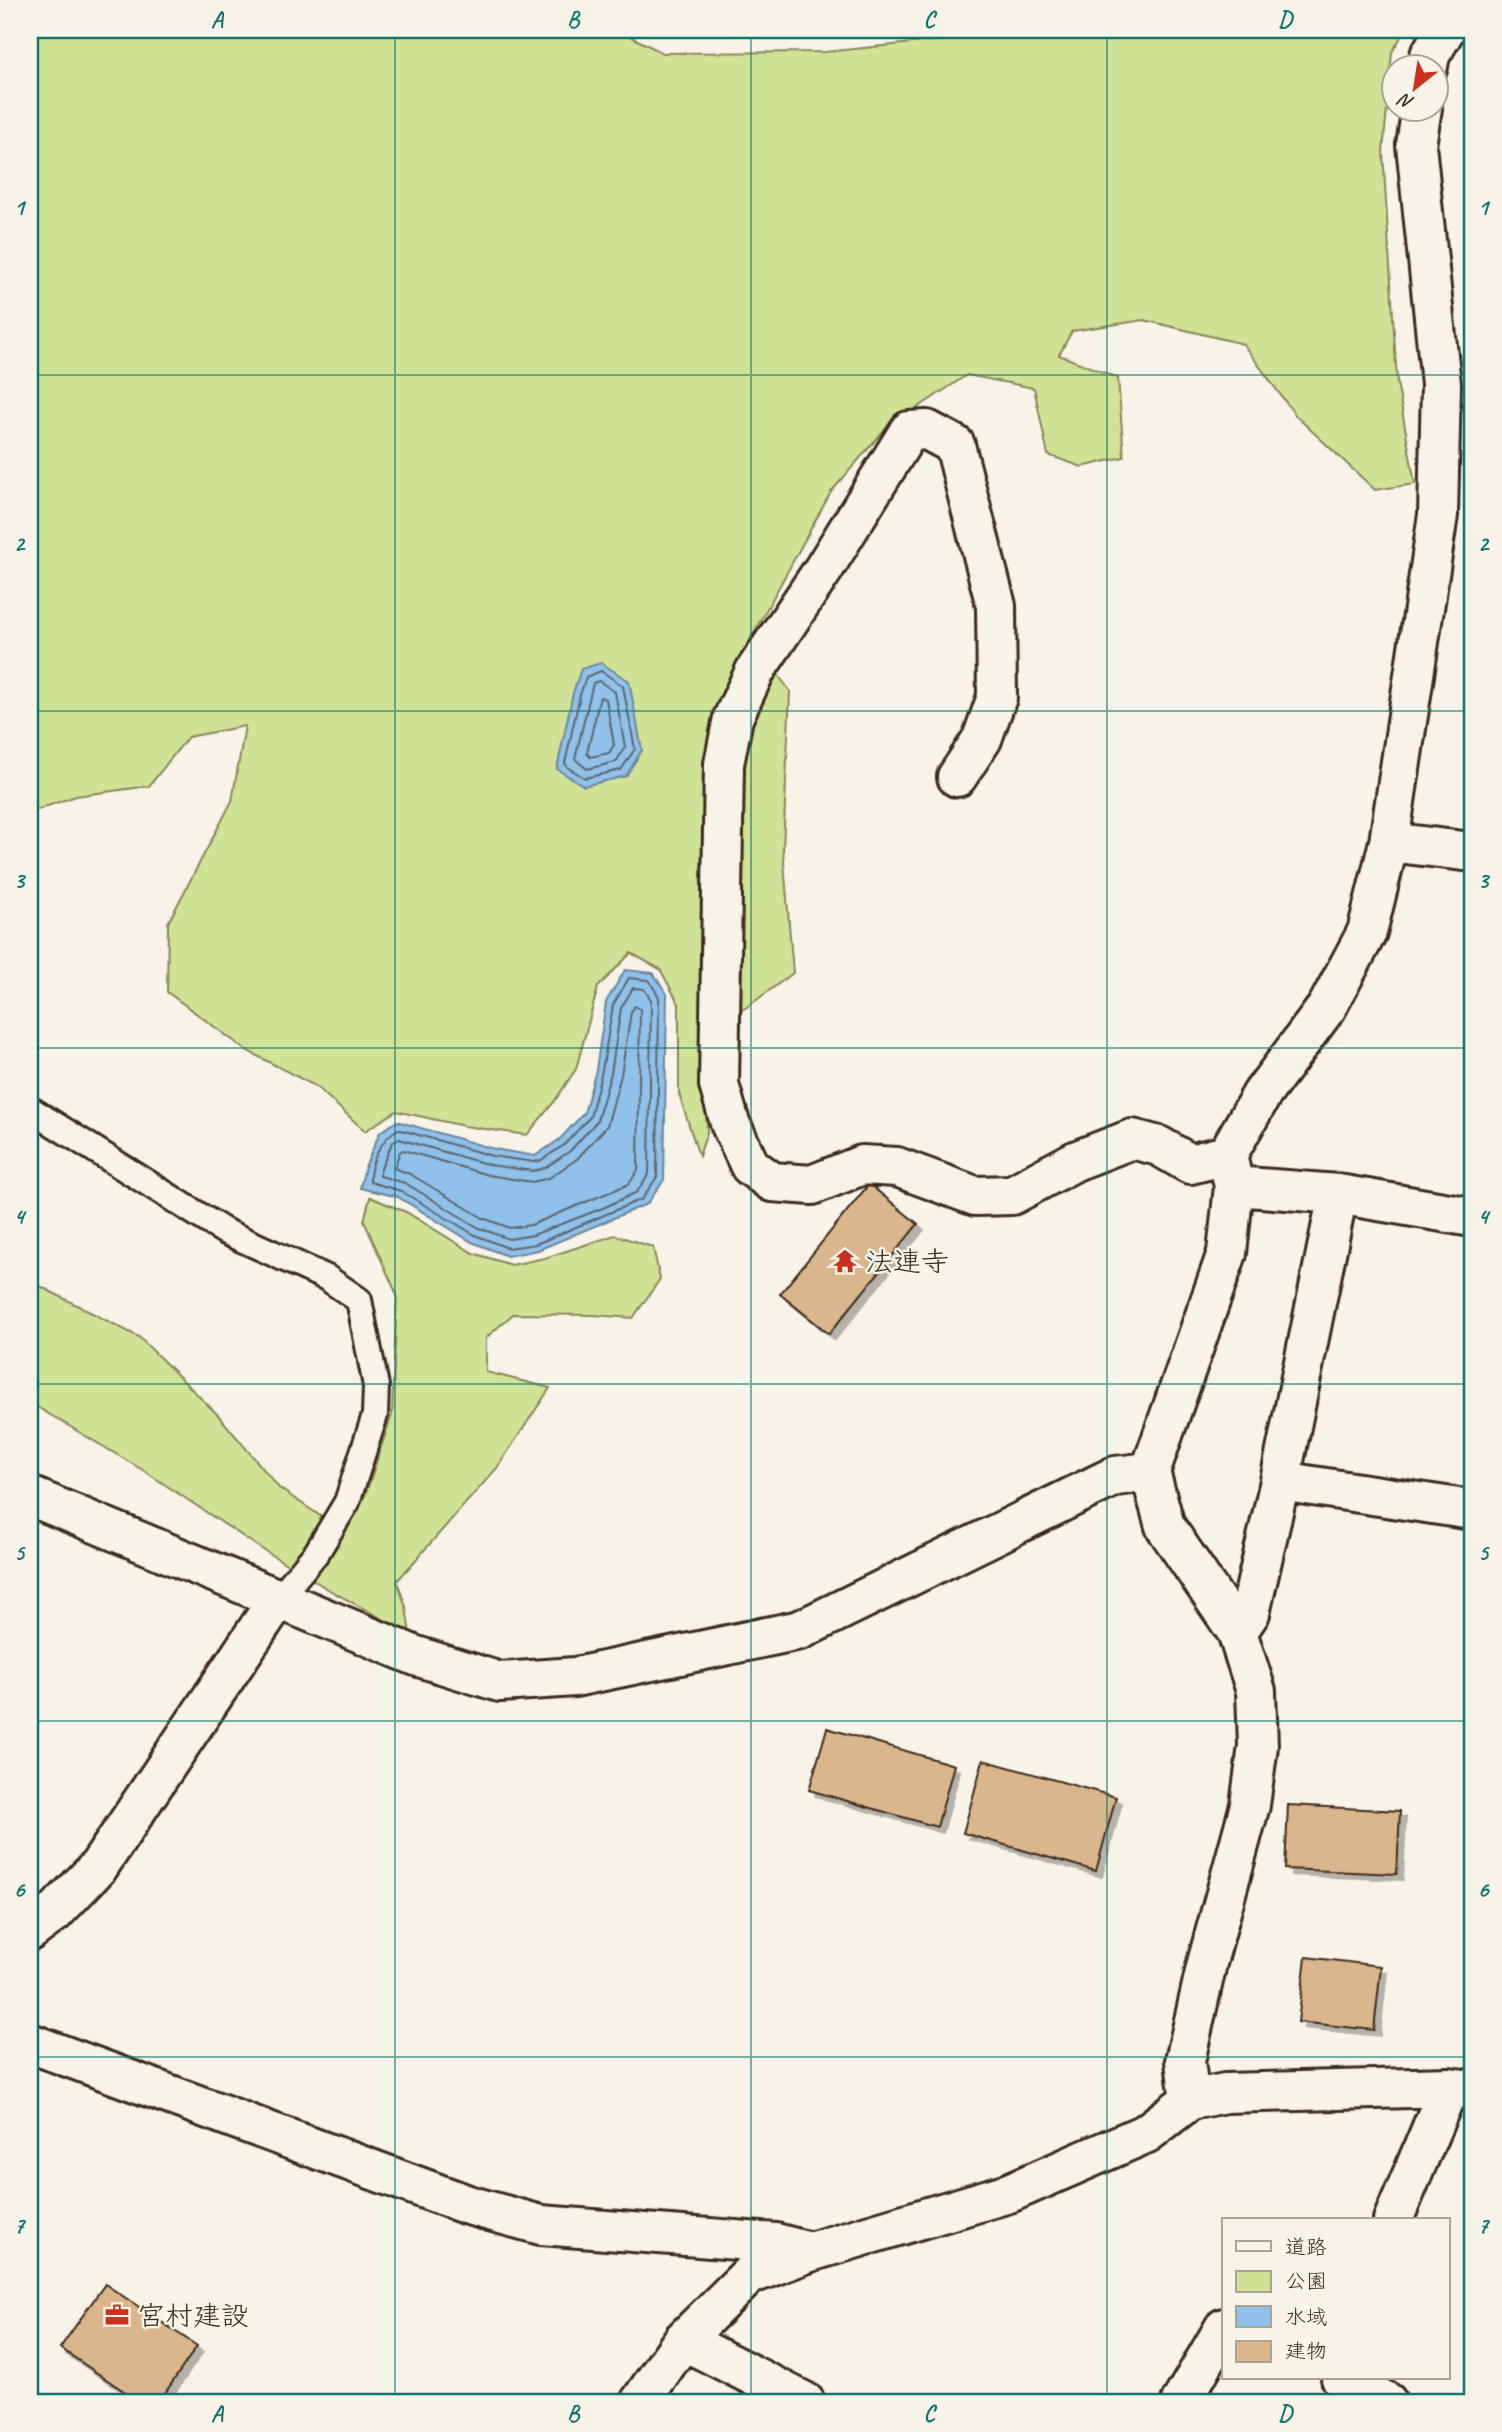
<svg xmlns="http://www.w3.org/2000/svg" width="1502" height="2432" viewBox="0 0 1502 2432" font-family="Caveat,'Klee One',sans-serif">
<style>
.green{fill:#d0e296;stroke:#86865a;stroke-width:2}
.water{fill:#8fc1eb;stroke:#6d8599;stroke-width:2}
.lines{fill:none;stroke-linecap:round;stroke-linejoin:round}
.shore{stroke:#5d6670;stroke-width:2}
.building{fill:#d9b68b;stroke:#3b2a1e;stroke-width:2;filter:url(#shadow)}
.service-casing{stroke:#3b2a1e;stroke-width:30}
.minor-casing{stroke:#3b2a1e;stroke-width:44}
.service{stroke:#f7f3e8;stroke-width:24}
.minor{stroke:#f7f3e8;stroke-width:38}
.grid{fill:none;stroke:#0f766e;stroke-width:2;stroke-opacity:0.55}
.labels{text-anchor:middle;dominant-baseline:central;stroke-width:5;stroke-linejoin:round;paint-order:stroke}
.poi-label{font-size:28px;fill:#3b2a1e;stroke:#f7f3e8;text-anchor:start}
.neatline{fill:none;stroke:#0f766e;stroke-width:2.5}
.grid-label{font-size:23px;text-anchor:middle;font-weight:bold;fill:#0f766e}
</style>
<defs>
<filter id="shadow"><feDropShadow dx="6" dy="6" stdDeviation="0" flood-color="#0004"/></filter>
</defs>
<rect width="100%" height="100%" fill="#f7f3e8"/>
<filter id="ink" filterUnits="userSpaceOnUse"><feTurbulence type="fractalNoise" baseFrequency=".0143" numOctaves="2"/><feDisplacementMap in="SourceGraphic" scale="14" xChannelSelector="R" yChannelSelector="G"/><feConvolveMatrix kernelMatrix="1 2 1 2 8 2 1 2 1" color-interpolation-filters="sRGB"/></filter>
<g filter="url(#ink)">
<path class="green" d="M30,30H618L663,53L825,52L1037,30H1405L1392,52L1383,152L1397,382L1415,484L1375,490L1296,416L1243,344L1144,320L1072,331L1059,355L1118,378L1124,457L1082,467L1048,455L1034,388L967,375L884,430L831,492L751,638L790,691L783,850L793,973L747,1007L703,1033L707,1132L699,1156L679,1094V1004L660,969L631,953L598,987L576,1069L554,1102L527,1135L464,1126L396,1111L365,1131L317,1087L246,1050L167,992L168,923L232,801L245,726L188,737L149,786L76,796L30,812Z
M370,1197L406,1212L473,1253L511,1265L545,1258L615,1235L653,1247L660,1279L633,1318L593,1315L513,1314L486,1338V1372L550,1388L497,1468L397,1581L406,1607L410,1634L331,1591L257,1546L146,1472L32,1404L34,1370L30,1360V1281L139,1337L219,1416L279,1488L331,1523L365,1496L392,1414L397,1295L364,1221Z"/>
<path class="water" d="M601,663L629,681L642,750L626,776L584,786L557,769L573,693L581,669Z
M625,970L653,973L667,994L664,1180L647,1204L538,1250L507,1256L472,1242L398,1197L360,1188L365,1167L380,1132L397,1121L494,1149L535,1156L560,1139L584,1113L596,1070L606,1002Z"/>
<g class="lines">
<path class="shore" d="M601,671L623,686L635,749L621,770L585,778L567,767L565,763L580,695L586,677Z
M599,681L615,692L625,747L616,762L587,769L575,759L593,683Z
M600,697L606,699L614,745L609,753L590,757L587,753Z
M629,978L649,980L659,997L657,1177L642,1199L536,1244L508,1248L475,1235L401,1191L370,1182C369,1163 382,1138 398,1129L492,1156L534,1162L540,1161L564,1145L590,1117L602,1071L613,1005Z
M633,988L644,989L651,1000L649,1174L637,1192L603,1208L533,1235L509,1239L479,1228L405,1183L380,1176V1171L392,1143L399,1139L490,1165L533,1171L545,1168L570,1151L597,1121L611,1073L621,1008Z
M635,1006L640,1009L638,1170L629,1184L531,1225L510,1228L483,1218L410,1174L394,1168L400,1152L403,1150L488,1175L532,1182L549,1178L577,1159L607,1126L621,1075L631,1012Z"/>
</g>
<path class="building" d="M869,1184L918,1224L829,1334L780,1294Z
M827,1728L954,1765L937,1827L809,1790Z
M983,1760L1116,1797L1096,1871L963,1833Z
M1288,1805L1400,1811L1397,1874L1285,1869Z
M1306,1957L1381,1966L1374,2030L1298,2022Z
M105,2284L197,2346L159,2402H140L60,2348Z"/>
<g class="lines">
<g class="service-casing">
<path id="service" d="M30,1109L224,1231L327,1278L359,1300L376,1386L375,1415L347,1502L317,1552L278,1599"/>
</g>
<g class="minor-casing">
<path id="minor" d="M1428,66L1430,55L1445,30
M957,777L982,739L997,697L996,606L955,445L927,430L909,431L823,570L755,671L733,718L724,764L719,1085L730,1123L750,1166L772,1182L812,1185L862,1165L897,1167L975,1196L1012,1195L1075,1161L1132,1139L1159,1146L1190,1164L1227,1155
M1389,842L1472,852
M1234,1186L1338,1194L1472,1217
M1280,1481L1472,1510
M30,1496L416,1656L500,1682L575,1677L800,1630L1115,1476L1150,1472
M1237,1632L1250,1613L1280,1481L1338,1194
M30,1931L54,1913L99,1866L278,1599
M30,2043L468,2205L541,2225L776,2243L810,2252
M1190,2100L1185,2061L1207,1963L1250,1805L1258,1746L1256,1691L1237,1632L1165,1526L1150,1472L1227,1253L1234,1186L1227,1155L1262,1094L1327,1007L1367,932L1389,842L1438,515L1441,384L1416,145L1422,108
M1393,2220L1449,2087
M683,2340L805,2402
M1341,2378L1387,2402
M640,2402L683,2340L749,2275L810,2252L1009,2193L1147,2133L1190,2100L1225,2093L1449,2087L1472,2090
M1181,2402L1224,2328"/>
</g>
<use href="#service" class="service"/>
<use href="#minor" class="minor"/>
</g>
</g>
<path class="grid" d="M395,30V2402M751,30V2402M1107,30V2402M30,375H1472M30,711H1472M30,1048H1472M30,1384H1472M30,1721H1472M30,2057H1472"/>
<defs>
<g id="temple-bare" transform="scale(1.89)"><path d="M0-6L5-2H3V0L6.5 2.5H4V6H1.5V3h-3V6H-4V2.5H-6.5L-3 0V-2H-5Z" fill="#c8321e" stroke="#f7f3e8" stroke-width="2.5" paint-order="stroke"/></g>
<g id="office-bare" transform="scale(1.89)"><path d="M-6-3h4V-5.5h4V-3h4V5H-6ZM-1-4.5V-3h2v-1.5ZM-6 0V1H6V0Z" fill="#c8321e" stroke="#f7f3e8" stroke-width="2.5" paint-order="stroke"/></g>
</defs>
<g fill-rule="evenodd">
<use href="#temple-bare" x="845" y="1261"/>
<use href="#office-bare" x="117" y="2315"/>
</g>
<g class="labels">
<g class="poi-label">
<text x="865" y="1261">法連寺</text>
<text x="137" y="2315">宮村建設</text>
</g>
</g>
<rect width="1502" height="2432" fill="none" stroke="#f7f3e8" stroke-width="77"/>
<rect x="1222" y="2218" width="228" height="161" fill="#f7f3e8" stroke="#aca397" stroke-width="2"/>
<rect x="1236" y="2241" width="35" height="10" fill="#f7f3e8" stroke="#aca397" stroke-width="2"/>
<text x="1285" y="2254" font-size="21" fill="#3b2a1e">道路</text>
<rect x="1236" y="2271" width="35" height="21" fill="#d0e296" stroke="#aca397" stroke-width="2"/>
<text x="1285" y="2288" font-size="21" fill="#3b2a1e">公園</text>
<rect x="1236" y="2306" width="35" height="21" fill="#8fc1eb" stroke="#aca397" stroke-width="2"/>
<text x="1285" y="2324" font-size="21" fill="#3b2a1e">水域</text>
<rect x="1236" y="2341" width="35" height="21" fill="#d9b68b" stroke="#aca397" stroke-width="2"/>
<text x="1285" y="2358" font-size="21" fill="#3b2a1e">建物</text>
<g transform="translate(1415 88) rotate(210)"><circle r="33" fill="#f7f3e8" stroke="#aca397" stroke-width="2"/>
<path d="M0-5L12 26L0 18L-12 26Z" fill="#c8321e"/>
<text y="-10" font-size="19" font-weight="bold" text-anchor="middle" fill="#3b2a1e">N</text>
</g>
<rect x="38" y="38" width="1426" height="2356" class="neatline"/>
<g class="grid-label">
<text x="217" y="27">A</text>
<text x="573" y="27">B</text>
<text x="929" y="27">C</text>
<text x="1285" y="27">D</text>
<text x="19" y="215">1</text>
<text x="1483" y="215">1</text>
<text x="19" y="551">2</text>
<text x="1483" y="551">2</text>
<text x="19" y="888">3</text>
<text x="1483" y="888">3</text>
<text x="19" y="1224">4</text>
<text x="1483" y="1224">4</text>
<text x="19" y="1560">5</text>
<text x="1483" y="1560">5</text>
<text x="19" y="1897">6</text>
<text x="1483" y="1897">6</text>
<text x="19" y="2233">7</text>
<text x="1483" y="2233">7</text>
<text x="217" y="2421">A</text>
<text x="573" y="2421">B</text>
<text x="929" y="2421">C</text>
<text x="1285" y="2421">D</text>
</g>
</svg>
